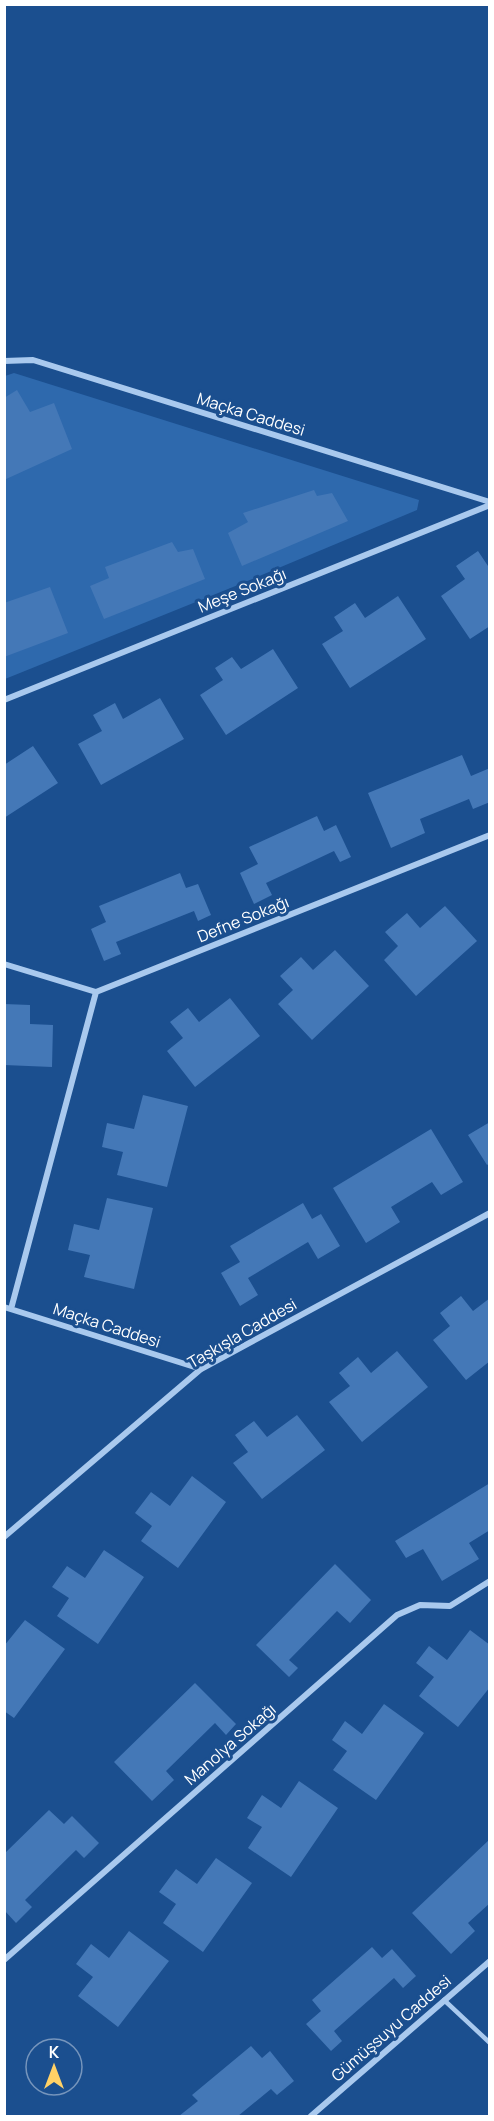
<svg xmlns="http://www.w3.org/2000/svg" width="494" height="2121" viewBox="0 0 494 2121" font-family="Manrope,sans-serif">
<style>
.green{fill:#2e69ad}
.building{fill:#4478b7}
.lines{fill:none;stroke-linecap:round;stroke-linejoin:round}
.lane{stroke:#a9c9ee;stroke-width:4.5}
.street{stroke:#a9c9ee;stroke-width:6}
.labels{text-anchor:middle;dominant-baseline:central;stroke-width:6;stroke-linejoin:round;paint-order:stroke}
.street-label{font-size:16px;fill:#fff;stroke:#1b4f8f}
</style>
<rect width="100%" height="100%" fill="#1b4f8f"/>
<path class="green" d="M14,373L419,500L417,510L233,587L5,679V376Z"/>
<path class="building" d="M17,390L30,412L54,403L72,449L4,480V398Z
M314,490L317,496L332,493L348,521L242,566L228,533L248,522L243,513Z
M172,542L178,552L193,549L205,579L104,619L90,586L109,578L105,567Z
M478,551L490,569V626L470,639L441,596L465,579L456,566Z
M50,587L68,633L4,657V603Z
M398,596L426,639L350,688L322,644L343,631L334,617L355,603L365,618Z
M273,649L298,688L226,735L200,695L223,680L215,668L232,657L241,669Z
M160,698L184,739L101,785L78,744L102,731L93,715L115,703L123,719Z
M33,746L58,783L4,818V765Z
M462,755L471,776L490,768V802L473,809L469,799L420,819L425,833L391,848L368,793Z
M317,816L324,831L336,825L351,857L340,862L334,851L266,883L272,895L254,904L240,873L258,864L249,847Z
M180,873L186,888L198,884L211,915L198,921L194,911L116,942L121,954L104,961L91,929L106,922L99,906Z
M445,906L477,941L416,996L384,960L398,946L385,932L407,913L420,928Z
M335,950L369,986L312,1040L278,1004L293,990L280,976L301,957L313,970Z
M230,998L260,1036L195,1087L167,1051L183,1038L170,1022L188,1008L199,1022Z
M4,1004L30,1005V1024L53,1025L52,1067L4,1065Z
M143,1095L188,1106L167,1187L117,1175L123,1152L102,1147L107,1123L134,1129Z
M490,1122V1163L487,1165L468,1135Z
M431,1129L463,1182L441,1195L432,1182L391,1207L400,1222L366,1243L333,1188Z
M107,1198L153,1208L134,1289L84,1277L90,1255L68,1250L74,1224L99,1230Z
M303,1203L312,1219L321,1214L340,1246L318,1259L308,1242L248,1278L258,1295L240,1306L221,1273L240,1262L230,1246Z
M461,1296L473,1311L490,1298V1361L466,1380L433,1340L450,1326L440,1313Z
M397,1351L428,1387L362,1442L329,1402L350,1386L339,1373L358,1357L371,1373Z
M297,1415L325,1450L262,1499L233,1463L248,1452L235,1435L254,1421L267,1437Z
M192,1476L226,1502L178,1568L141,1541L152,1526L135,1513L151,1492L170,1506Z
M490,1483V1530L469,1543L479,1559L442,1581L423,1549L406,1558L395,1541Z
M104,1550L144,1577L98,1644L57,1616L69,1598L52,1587L67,1566L85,1578Z
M335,1564L371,1600L350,1623L337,1611L289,1660L298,1668L289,1677L256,1645Z
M25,1620L65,1649L14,1718L4,1711V1646Z
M470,1630L490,1645V1687L458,1727L419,1696L434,1677L416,1663L429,1646L447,1660Z
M195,1683L236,1724L226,1735L215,1723L166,1771L174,1780L152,1801L114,1762Z
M384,1704L424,1733L376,1800L333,1770L347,1751L332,1740L345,1721L362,1734Z
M299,1781L338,1808L291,1877L248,1848L262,1827L247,1818L262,1795L281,1808Z
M49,1810L64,1824L72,1816L99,1843L84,1858L76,1850L25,1900L32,1907L16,1923L5,1911L4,1854Z
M490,1839V1903L468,1923L475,1931L451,1954L412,1913Z
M216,1858L252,1883L203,1952L163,1923L176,1904L159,1892L176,1869L197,1884Z
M129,1931L169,1961L118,2027L78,1996L93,1977L76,1964L91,1944L109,1958Z
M372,1947L382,1958L392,1949L416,1976L403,1988L394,1978L334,2031L342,2041L331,2051L306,2024L321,2011L312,2000Z
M251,2046L262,2058L270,2051L294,2081L277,2095L271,2089L238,2116H179L198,2101L192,2095Z"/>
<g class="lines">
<path class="lane" d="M444,2000L490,2043"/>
<path class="street" d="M4,361L33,360L490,502
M4,700L490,505
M4,964L96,992L490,835
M4,1307L201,1369
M11,1309L96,992
M4,1537L201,1369L490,1213
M4,1960L397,1615L420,1605L450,1606L490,1581
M311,2116L490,1961"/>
</g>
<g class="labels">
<g class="street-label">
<text transform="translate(251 414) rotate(17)">Maçka Caddesi</text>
<text transform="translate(242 590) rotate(-22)">Meşe Sokağı</text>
<text transform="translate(243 919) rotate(-22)">Defne Sokağı</text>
<text transform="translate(107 1325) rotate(18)">Maçka Caddesi</text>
<text transform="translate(242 1333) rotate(-30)">Taşkışla Caddesi</text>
<text transform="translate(230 1744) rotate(-41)">Manolya Sokağı</text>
<text transform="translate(391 2028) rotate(-41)">Gümüşsuyu Caddesi</text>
</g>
</g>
<rect width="494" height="2121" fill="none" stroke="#ffffff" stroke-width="12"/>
<g transform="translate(54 2067)"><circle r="28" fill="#1b4f8f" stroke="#7695bc" stroke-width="1.5"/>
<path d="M0-4.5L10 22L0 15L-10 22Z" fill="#ffd166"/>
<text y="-9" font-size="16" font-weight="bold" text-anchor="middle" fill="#ffffff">K</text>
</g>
</svg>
